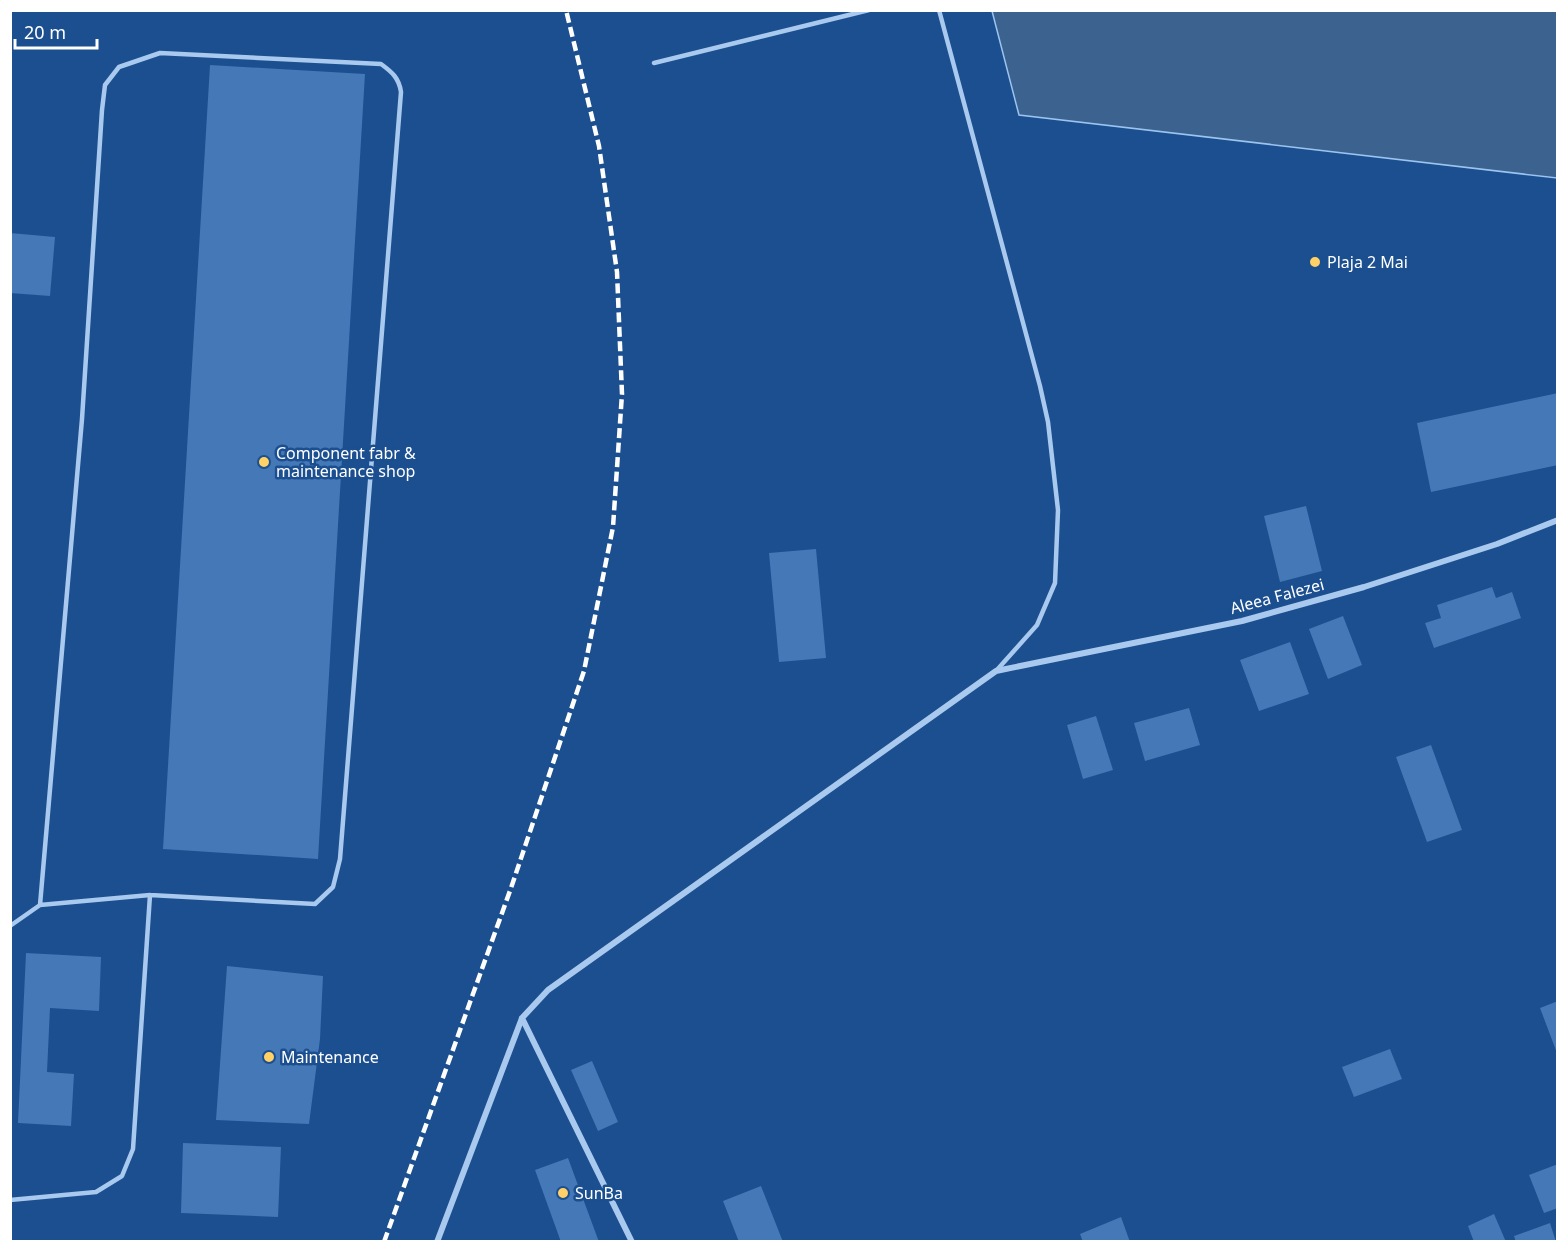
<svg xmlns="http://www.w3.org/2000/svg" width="1568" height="1252" viewBox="0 0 1568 1252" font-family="'Noto Sans',sans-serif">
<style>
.water{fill:#3c6290;stroke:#9cc4f0;stroke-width:1.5}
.building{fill:#4478b7}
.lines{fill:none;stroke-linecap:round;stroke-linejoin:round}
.lane{stroke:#a9c9ee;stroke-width:4.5}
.street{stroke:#a9c9ee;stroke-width:6}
.rail{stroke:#fff;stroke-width:4.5;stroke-dasharray:10 4.5;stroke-linecap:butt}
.poi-dot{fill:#ffd166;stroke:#1b4f8f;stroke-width:2}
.labels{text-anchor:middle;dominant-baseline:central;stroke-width:5;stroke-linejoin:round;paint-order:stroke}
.poi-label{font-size:16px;fill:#fff;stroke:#1b4f8f;text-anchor:start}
.street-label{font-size:16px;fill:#fff;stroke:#1b4f8f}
</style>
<rect width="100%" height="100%" fill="#1b4f8f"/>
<path class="water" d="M992,11H1557V178L1019,115Z"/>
<path class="building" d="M210,65L365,74L318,859L163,849Z
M10,233L55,237L50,296L10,293Z
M1558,393V465L1431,492L1417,423Z
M1306,506L1322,571L1280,582L1264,516Z
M816,549L826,658L779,662L769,553Z
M1492,587L1496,598L1512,592L1521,618L1434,648L1425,623L1441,618L1437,605Z
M1343,616L1362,665L1328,679L1309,629Z
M1290,642L1309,694L1259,711L1240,660Z
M1189,708L1200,745L1145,761L1134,723Z
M1096,716L1113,770L1083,779L1067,725Z
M1431,745L1462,830L1427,842L1396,757Z
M26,953L101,957L99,1011L50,1008L47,1072L74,1074L71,1126L18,1123Z
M227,966L323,976L320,1039L309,1124L216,1120Z
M1558,1001V1053H1557L1540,1008Z
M1390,1049L1402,1079L1354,1097L1342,1067Z
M592,1061L618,1122L598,1131L571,1070Z
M183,1143L281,1147L278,1217L181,1213Z
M568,1158L599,1242H561L535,1170Z
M1558,1164V1208L1544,1213L1529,1175Z
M761,1186L783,1242H739L723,1201Z
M1494,1214L1506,1242H1474L1468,1226Z
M1121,1217L1130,1242H1083L1080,1234Z
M1550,1223L1556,1242H1516L1514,1236Z"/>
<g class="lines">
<path class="lane" d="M939,10L1040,386L1048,422L1058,510L1055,583L1037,625L996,671
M654,63L869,10
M10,926L40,905L150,895L315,904L333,887L340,859L401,92C399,78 392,72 381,64L160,53L119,67L105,85L102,110L82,419L40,905
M10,1200L96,1192L122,1176L133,1149L150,895"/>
<path class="street" d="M522,1018L632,1242
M437,1242L522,1018L548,990L996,671L1242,621L1364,587L1497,544L1558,520"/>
<path class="rail" d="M384,1242L511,888L584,671L613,527L622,394L617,272L599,146L566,10"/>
</g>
<g class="poi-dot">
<circle cx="1315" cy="262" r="6"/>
<circle cx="264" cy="462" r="6"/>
<circle cx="269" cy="1057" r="6"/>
<circle cx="563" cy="1193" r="6"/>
</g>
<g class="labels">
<g class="poi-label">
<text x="1327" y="262">Plaja 2 Mai</text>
<text x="276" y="453">Component fabr &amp;<tspan x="276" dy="18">maintenance shop</tspan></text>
<text x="281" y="1057">Maintenance</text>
<text x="575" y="1193">SunBa</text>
</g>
<g class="street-label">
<text transform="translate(1277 596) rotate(-15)">Aleea Falezei</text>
</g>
</g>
<rect width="1568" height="1252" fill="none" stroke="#ffffff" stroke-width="24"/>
<path d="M15 39v9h82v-9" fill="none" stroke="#ffffff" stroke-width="3"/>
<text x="24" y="39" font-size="18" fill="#ffffff" stroke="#1b4f8f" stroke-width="4.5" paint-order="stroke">20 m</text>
</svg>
